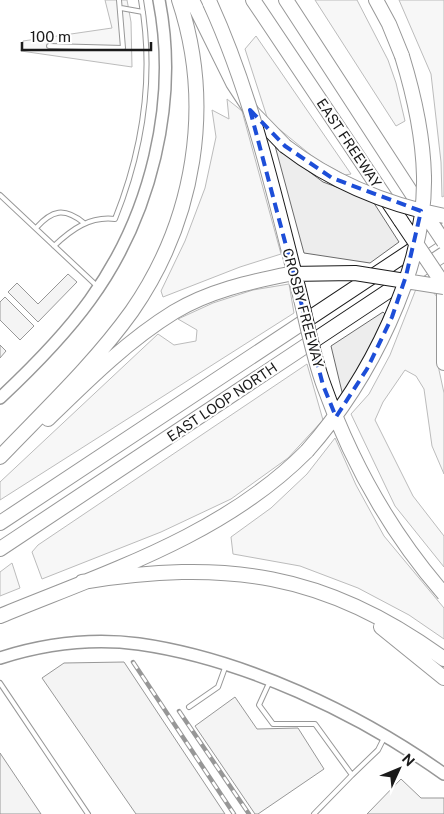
<svg xmlns="http://www.w3.org/2000/svg" width="444" height="814" viewBox="0 0 444 814" font-family="'Public Sans',sans-serif">
<style>
.built{fill:#ededed;stroke:#6a6a6a}
.building{fill:#e6e6e6;stroke:#1a1a1a}
.lines{fill:none;stroke-linecap:round;stroke-linejoin:round}
.lane-casing{stroke:#1a1a1a;stroke-width:6}
.secondary-casing{stroke:#1a1a1a;stroke-width:14}
.highway-casing{stroke:#1a1a1a;stroke-width:16}
.lane{stroke:#fff;stroke-width:4}
.secondary{stroke:#fff;stroke-width:11}
.highway{stroke:#fff;stroke-width:14}
.rail-casing{stroke:#1a1a1a;stroke-width:4.5}
.rail{stroke:#fff;stroke-width:2.5;stroke-dasharray:8;stroke-linecap:butt}
.highway-bridge-casing{stroke:#1a1a1a;stroke-width:16;stroke-linecap:butt}
.highway-bridge{stroke:#fff;stroke-width:14}
.marked{fill:none;stroke:#1d4ed8;stroke-width:4;stroke-dasharray:10 6;stroke-linejoin:round}
.labels{text-anchor:middle;dominant-baseline:central;stroke-width:4;stroke-linejoin:round;paint-order:stroke}
.street-label{font-size:14px;fill:#1a1a1a;stroke:#fff}
</style>
<rect width="100%" height="100%" fill="#fff"/>
<path class="built" d="M105,0H127L131,22L132,67L21,51L23,41L112,28Z
M315,0H357L388,60L396,83L405,121L396,126Z
M399,0H444V196L442,197L441,162L431,74Z
M256,36L351,174L345,175L317,160L268,120L245,49Z
M227,99L242,111L281,254L240,267L163,297L161,291L185,241L205,188L216,137L212,110L229,119Z
M274,142L295,161L323,182L372,200L399,242L370,263L304,253Z
M289,284L294,313L0,500V482L158,334L174,345L196,341L197,330L178,319L213,303L253,290Z
M416,289L433,292L438,298L439,370L444,393V474L432,446L424,389L416,376L405,370L383,402L375,420L413,496L444,536V567L395,506L351,414L369,394L390,355Z
M383,312L385,314L362,368L343,396L331,346Z
M307,364L323,420L288,458L231,499L161,532L42,579L32,552L38,545Z
M335,438L356,485L384,536L444,608V639L409,615L358,588L300,566L233,554L231,537L271,508L307,474Z
M12,563L20,588L0,596V572Z"/>
<path class="building" d="M68,274L77,282L38,322L8,292L17,283L38,304Z
M5,297L34,326L20,340L0,320V302Z
M0,345L6,351L0,358Z
M124,662L225,814H136L42,678L64,663Z
M235,697L257,729L298,728L324,769L258,814H255L195,726Z
M0,753L41,814H0Z
M401,779L421,798H444V814H367Z"/>
<g class="lines">
<g class="lane-casing">
<path id="lane" d="M121,8L143,12
M49,46L123,48L119,0
M0,195L97,286
M36,228C52,210 64,207 84,223
M54,246C72,229 90,216 115,219C143,149 154,74 141,0
M270,681L259,705L273,724H315L352,775L378,750L384,738
M0,683L88,814
M189,707L218,687L226,665
M314,814L352,775"/>
</g>
<g class="secondary-casing">
<path id="secondary" d="M0,398C32,368 64,336 90,300C151,216 179,102 159,0
M0,658C44,644 93,638 139,644C244,659 358,713 444,774"/>
</g>
<g class="highway-casing">
<path id="highway" d="M192,0L233,83L252,112L285,146
M253,0L401,221
M286,0L420,206
M376,0L389,24L402,56
M444,291V363
M48,419C87,381 127,341 174,312C209,291 249,282 289,274
M0,457C45,410 94,364 132,311C195,220 214,105 179,0
M0,523L444,229
M0,549L444,254
M82,582C224,559 326,572 444,659
M0,616C107,572 224,535 307,451
M381,627L444,678"/>
</g>
<use href="#lane" class="lane"/>
<use href="#secondary" class="secondary"/>
<use href="#highway" class="highway"/>
<g class="rail-casing">
<path id="rail" d="M133,662L234,814
M179,711L249,814"/>
</g>
<use href="#rail" class="rail"/>
<g class="highway-bridge-casing">
<path id="highway-bridge" d="M210,3C252,95 274,194 299,291C307,323 313,356 324,386C351,462 391,533 444,594
M285,146C333,183 385,204 444,216
M422,209L444,242
M401,221L444,285
M289,274L355,273L444,287
M307,451C368,382 426,270 424,176C423,134 414,95 402,56"/>
</g>
<use href="#highway-bridge" class="highway-bridge"/>
</g>
<path d="M0 0H444V814H0ZM250,110L285,146L332,178L421,211L406,276L392,317L367,369L336,417L323,385Z" fill="#fff" fill-opacity=".55" fill-rule="evenodd"/>
<path class="marked" d="M250,110L285,146L332,178L421,211L406,276L392,317L367,369L336,417L323,385Z"/>
<g class="labels">
<g class="street-label">
<text transform="translate(349 143) rotate(56)">EAST FREEWAY</text>
<text transform="translate(303 308) rotate(75)">CROSBY FREEWAY</text>
<text transform="translate(222 402) rotate(-34)">EAST LOOP NORTH</text>
</g>
</g>
<g transform="translate(399 769) rotate(46)" stroke="#ffffff" stroke-width="4" paint-order="stroke">
<path d="M0-4L9 19L0 12L-9 19Z" fill="#1a1a1a"/>
<text y="-8" font-size="14" font-weight="bold" text-anchor="middle" fill="#1a1a1a">N</text>
</g>
<path d="M22 42v8h129v-8" fill="none" stroke="#1a1a1a" stroke-width="2.5"/>
<text x="30" y="42" font-size="15" fill="#1a1a1a" stroke="#ffffff" stroke-width="4" paint-order="stroke">100 m</text>
</svg>
